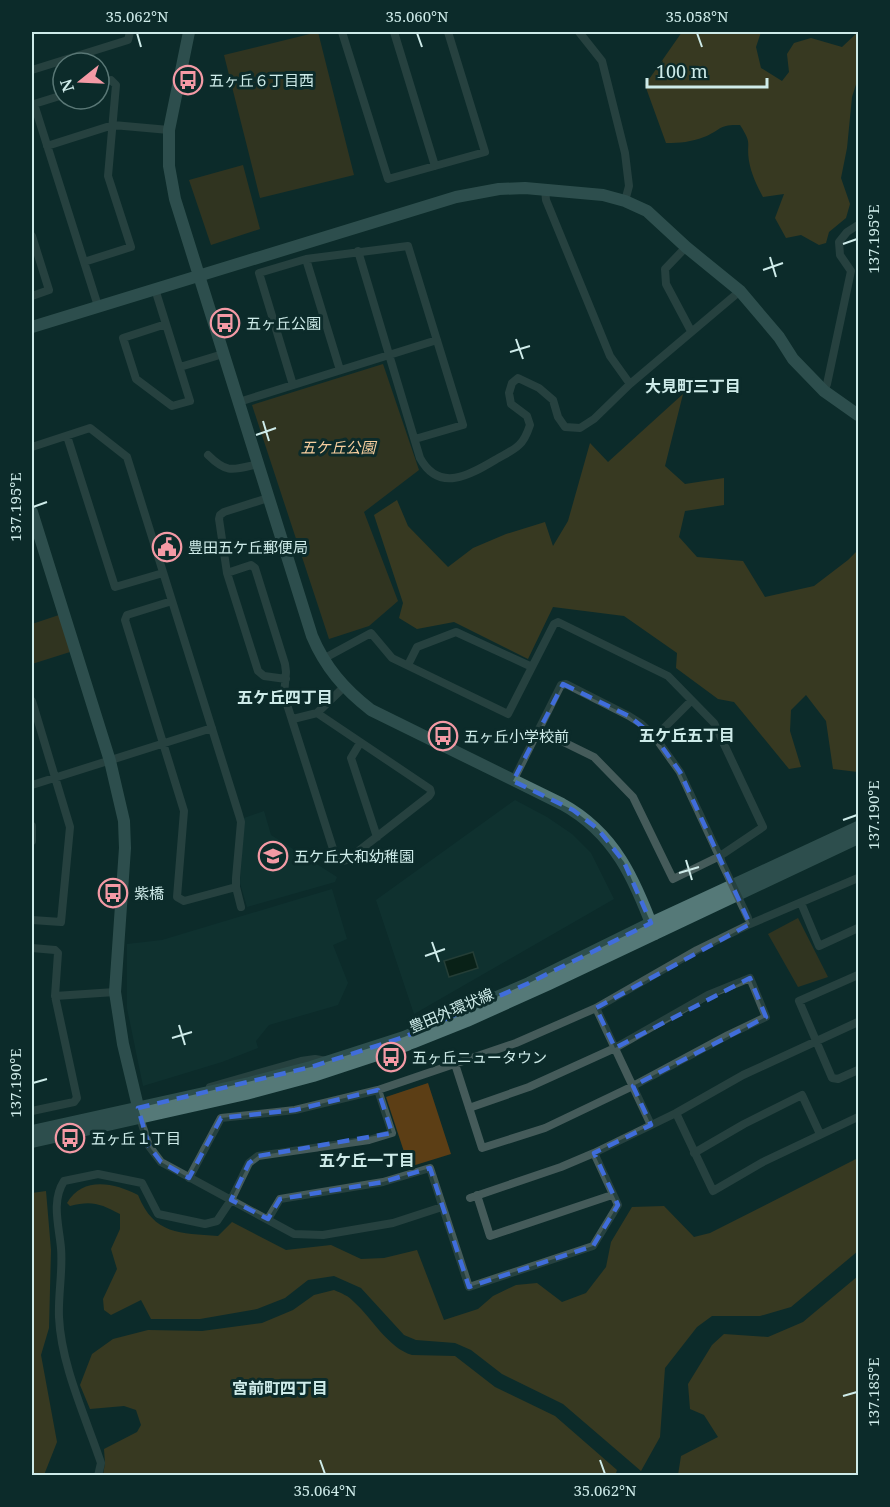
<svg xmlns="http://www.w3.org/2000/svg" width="890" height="1507" viewBox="0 0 890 1507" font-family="'Noto Serif','Noto Sans JP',serif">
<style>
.built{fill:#123837}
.green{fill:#5c3e15}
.forest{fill:#6b4917}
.water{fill:#051400;stroke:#415446;stroke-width:1.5}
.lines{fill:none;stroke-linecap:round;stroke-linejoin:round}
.street{stroke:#455b5a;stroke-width:8}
.secondary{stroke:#557978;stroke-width:12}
.street-bridge{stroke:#455b5a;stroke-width:8}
.marked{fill:none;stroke:#406ddb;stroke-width:4.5;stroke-dasharray:12 8;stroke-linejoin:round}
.ticks{fill:none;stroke:#ceebe9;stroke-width:2}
.labels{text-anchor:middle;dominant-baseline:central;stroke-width:6;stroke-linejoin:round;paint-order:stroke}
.poi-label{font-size:15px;fill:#ceebe9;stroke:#0c2b2a;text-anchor:start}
.park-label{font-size:15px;font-style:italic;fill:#f6ce9e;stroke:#0c2b2a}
.street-label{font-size:15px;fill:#ceebe9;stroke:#0c2b2a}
.neighbourhood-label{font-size:16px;font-weight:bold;fill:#ceebe9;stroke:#0c2b2a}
.neatline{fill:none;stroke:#ceebe9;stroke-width:2}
.ticks-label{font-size:15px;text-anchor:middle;fill:#ceebe9}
</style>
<rect width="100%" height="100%" fill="#0c2b2a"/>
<path class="built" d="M515,800L547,817L572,834L591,853L614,899L414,1014L376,900Z
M264,811L271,835L337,877L335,882L247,907L240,883L244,818Z
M332,889L347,939L333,945L348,983L338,1005L269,1025L256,1041L258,1048L222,1062L143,1086L127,1008V944L162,940Z"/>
<path class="green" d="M318,32L354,175L260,198L224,55Z
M243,165L260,229L211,245L189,180Z
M383,364L419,470L364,512L398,601L369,626L329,639L252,405Z
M59,615L70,652L32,664V624Z
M798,918L828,977L798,987L768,934Z
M428,1083L451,1154L409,1167L386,1097Z"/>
<path class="forest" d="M682,32H761L756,47L761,68L782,81L789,72L787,54L794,43L811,38L842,47L858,32V78L852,97L847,148L841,178L850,204L846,218L829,232L826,243L819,245L801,235L786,238L775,218L784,194L763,197C757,186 751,173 749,161C746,141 753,145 740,125C719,124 721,130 704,137C691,142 680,143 666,143L645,85Z
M683,394L665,466L685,484L724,478V505L685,511L679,537L697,557L743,561L765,597L814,586L848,560L858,550V772L833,769L826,721L806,695L791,710L790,731L801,767L789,769L734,702L718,699L676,668L677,653L624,616L553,607L528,659L454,622L417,629L399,618L403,603L374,515L397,500L408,526L448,567L473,548L506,534L545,522L553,546L568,521L590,443L608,462Z
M858,1158V1251L791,1307L760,1316H712L697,1327L665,1368L660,1437L641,1471L563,1404L502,1374L471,1350L455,1343L416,1340L404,1335L361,1288L334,1276L308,1280L285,1298L257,1309L200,1319H151L141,1300L111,1315L104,1310L103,1299L117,1269L111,1249L120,1229V1214C101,1204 92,1200 70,1206L67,1203C83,1176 114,1183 138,1195C154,1235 180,1233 218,1236L232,1222L286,1250L331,1245L361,1259L384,1258L417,1250L444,1320L478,1309L493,1296L516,1285L537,1283L562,1302L586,1293L606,1267L611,1242L632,1207L664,1206L694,1237L710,1233Z
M46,1191L51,1250L49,1328L41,1355L57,1442L44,1475H32V1193Z
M858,1276V1475H678L681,1456L718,1437L704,1415L690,1409L688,1384L712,1345L724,1334L768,1337L803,1322Z
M334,1290C341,1293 349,1296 354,1302C372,1318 388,1348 412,1355L455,1356L495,1387L555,1416L617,1470L615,1476L103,1475L105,1463L104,1449L137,1432L141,1425L136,1410L124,1406L90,1409L80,1385L92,1354L113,1339L148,1330L202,1331L262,1323L293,1310L314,1295Z"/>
<path class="water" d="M473,952L478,968L449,977L444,961Z"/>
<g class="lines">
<path class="street" d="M342,32L388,179L485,152L448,32
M394,32L435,166
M579,32L602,61L625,153L629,186L625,201
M32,70L128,40L130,32
M63,95L34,104L98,306
M47,146L113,125L169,130
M545,189L546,200L610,356L630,384
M32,236L49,290L32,296
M686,247L665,269L666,284L691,331
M358,251L420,458C439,493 470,475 495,460C503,455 513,451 519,445C525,440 528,431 530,425L527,416L511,404L509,393L512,383L518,378L539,388L553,400L558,417L565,427L580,428L594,419L630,384L740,291
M306,259L340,370
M84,262L131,247L108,176L116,85L111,80L99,84
M155,289L190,401L172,406L136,379L123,338L166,324
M180,367L223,354
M293,385L259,273L306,259L408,246L463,425L415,439
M824,391L827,384L851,271L840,255L839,242L847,232L858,225
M239,402L437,340
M67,436L115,587L163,573
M32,447L90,428L127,457L239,815L241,822L236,878V887L241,907
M208,455C227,474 233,470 258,464
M268,498L224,512L220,515L219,519L227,573L258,671L264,676L286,679
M227,573L251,565L255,568L285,664L286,672L284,695L335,855L342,861L347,860L429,796L431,793L430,789L317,713
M172,601L127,615L125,620L184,811L177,897L184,901L236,887
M323,659L371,633L392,658L508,714L554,624L558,622L668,676L714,723L763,827L720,856L673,879L633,797L594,757L539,730
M408,665L417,647L456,632L532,667
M32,701L70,827L61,922L32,920
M293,719L317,713L344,687
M655,737L691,701
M360,743L351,758L377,837
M513,781L561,685L566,684L629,716L640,723L655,737L680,772L721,860
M32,785L212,728
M32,826V841
M801,903L819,946L858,928
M32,948L55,950L58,953L55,996L77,1098L74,1102L32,1111
M858,975L799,1001L832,1078L838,1079L858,1070
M55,996L115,992
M596,1008L651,1125
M455,1064L482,1148L545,1128L633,1086L728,1035L766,1017L750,978L708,995L615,1048L529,1087L469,1108
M210,1087L301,1061L315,1059L327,1061
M676,1113L713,1191L763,1162L858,1117
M140,1118L149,1146L161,1162L294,1234L323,1235L393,1223L442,1207
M694,1153L744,1124L802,1095L820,1134
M189,1178L221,1118L295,1110L378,1090L516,1043L596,1008L697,950L750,924L858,878
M477,1195L490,1236L612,1195
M470,1198L561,1167L594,1153L676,1113L743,1075L858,1022
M268,1219L280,1199L383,1182L430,1168L469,1287L593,1246L618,1205L594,1153
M98,1476L101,1463C86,1418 61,1365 59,1317C58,1294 63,1271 61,1248C59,1226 51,1201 64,1181L98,1174L142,1183L158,1214L205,1224L217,1221L231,1200L249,1163L258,1156L369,1140L392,1133L378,1090"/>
<path class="secondary" d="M189,32L169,130V166L175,199L312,636C325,667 344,689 371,710L562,804C615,833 635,880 655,934
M32,327L456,197L499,189L525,188L603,195L625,201L647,211L686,247L740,291L779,337L793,359L824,391L858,415
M32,512L110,761L124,821L125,848L115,992L123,1044L140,1115
M32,1131L249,1083L311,1067L404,1037L529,983L651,923L858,827
M32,1142L246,1094L313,1076L407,1045L467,1021L549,984L858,838"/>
<path class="street-bridge" d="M721,861L748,918"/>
</g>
<path d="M0 0H890V1507H0ZM563,684L629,716L655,737L680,772L750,924L596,1008L615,1048L750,978L766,1017L633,1086L651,1125L594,1153L618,1205L593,1246L469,1287L430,1168L383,1182L280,1199L268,1219L231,1200L249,1163L258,1156L392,1133L378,1090L295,1110L221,1118L189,1178L161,1162L149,1146L138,1108L311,1067L404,1037L529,983L651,923L624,862L598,829L573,810L513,781Z" fill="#0c2b2a" fill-opacity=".55" fill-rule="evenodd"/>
<path class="marked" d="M563,684L629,716L655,737L680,772L750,924L596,1008L615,1048L750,978L766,1017L633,1086L651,1125L594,1153L618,1205L593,1246L469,1287L430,1168L383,1182L280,1199L268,1219L231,1200L249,1163L258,1156L392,1133L378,1090L295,1110L221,1118L189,1178L161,1162L149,1146L138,1108L311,1067L404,1037L529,983L651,923L624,862L598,829L573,810L513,781Z"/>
<path class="ticks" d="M137,33L141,47M417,33L422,47M697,33L702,47M843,244L857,239M770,257L776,277M763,270L783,263M516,339L523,359M510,352L530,346M263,421L269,441M256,435L276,428M33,507L47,502M843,820L857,815M686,860L692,880M679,873L699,867M432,942L439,962M425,956L445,949M179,1025L185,1045M172,1038L192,1032M33,1083L47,1079M843,1396L857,1392M320,1460L325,1474M600,1460L605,1474"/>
<defs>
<g id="bus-ring" transform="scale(1.5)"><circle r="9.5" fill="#0c2b2a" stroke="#f49aa5" stroke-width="1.5"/><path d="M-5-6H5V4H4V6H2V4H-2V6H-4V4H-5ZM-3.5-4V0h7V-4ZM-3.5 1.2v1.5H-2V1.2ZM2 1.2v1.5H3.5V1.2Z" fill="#f49aa5"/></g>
<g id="civic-ring" transform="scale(1.5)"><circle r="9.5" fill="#0c2b2a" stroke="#f49aa5" stroke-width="1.5"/><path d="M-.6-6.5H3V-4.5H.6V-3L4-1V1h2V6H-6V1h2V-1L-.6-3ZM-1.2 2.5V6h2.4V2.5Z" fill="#f49aa5"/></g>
<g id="school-ring" transform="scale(1.5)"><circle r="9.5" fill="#0c2b2a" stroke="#f49aa5" stroke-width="1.5"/><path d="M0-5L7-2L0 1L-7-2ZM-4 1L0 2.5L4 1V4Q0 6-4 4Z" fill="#f49aa5"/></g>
</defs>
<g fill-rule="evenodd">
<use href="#bus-ring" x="188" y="80"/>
<use href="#bus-ring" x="225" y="323"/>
<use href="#civic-ring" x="167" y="547"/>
<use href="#bus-ring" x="443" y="736"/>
<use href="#school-ring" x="273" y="856"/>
<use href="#bus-ring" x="113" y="893"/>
<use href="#bus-ring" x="391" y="1057"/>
<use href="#bus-ring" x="70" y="1138"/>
</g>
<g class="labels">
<g class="poi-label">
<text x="209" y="80">五ヶ丘６丁目西</text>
<text x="246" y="323">五ヶ丘公園</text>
<text x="188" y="547">豊田五ケ丘郵便局</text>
<text x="464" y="736">五ヶ丘小学校前</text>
<text x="294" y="856">五ケ丘大和幼稚園</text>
<text x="134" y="893">紫橋</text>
<text x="412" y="1057">五ヶ丘ニュータウン</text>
<text x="91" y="1138">五ヶ丘１丁目</text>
</g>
<g class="park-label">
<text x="338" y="447">五ケ丘公園</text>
</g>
<g class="street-label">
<text transform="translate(451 1010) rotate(-23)">豊田外環状線</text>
</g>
<g class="neighbourhood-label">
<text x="693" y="386">大見町三丁目</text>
<text x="285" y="697">五ケ丘四丁目</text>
<text x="687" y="735">五ケ丘五丁目</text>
<text x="367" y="1160">五ケ丘一丁目</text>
<text x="280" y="1388">宮前町四丁目</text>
</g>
</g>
<rect width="890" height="1507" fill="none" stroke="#0c2b2a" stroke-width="66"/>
<g transform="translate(81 81) rotate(252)"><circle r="28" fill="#0c2b2a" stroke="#5a7876" stroke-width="1.5"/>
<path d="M0-4.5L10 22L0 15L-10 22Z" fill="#f49aa5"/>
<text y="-9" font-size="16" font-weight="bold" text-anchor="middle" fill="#ceebe9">N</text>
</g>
<path d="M647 78v9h120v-9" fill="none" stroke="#ceebe9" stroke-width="3"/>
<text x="656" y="78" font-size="18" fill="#ceebe9" stroke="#0c2b2a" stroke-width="4.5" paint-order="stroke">100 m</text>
<rect x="33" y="33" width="824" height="1441" class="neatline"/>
<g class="ticks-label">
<text x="137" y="22">35.062°N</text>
<text x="417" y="22">35.060°N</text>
<text x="697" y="22">35.058°N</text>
<text transform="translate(874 239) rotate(-90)" y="5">137.195°E</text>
<text transform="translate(16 507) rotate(-90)" y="5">137.195°E</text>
<text transform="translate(874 815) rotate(-90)" y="5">137.190°E</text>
<text transform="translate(16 1083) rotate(-90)" y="5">137.190°E</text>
<text transform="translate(874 1392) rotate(-90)" y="5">137.185°E</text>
<text x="325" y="1496">35.064°N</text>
<text x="605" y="1496">35.062°N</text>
</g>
</svg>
